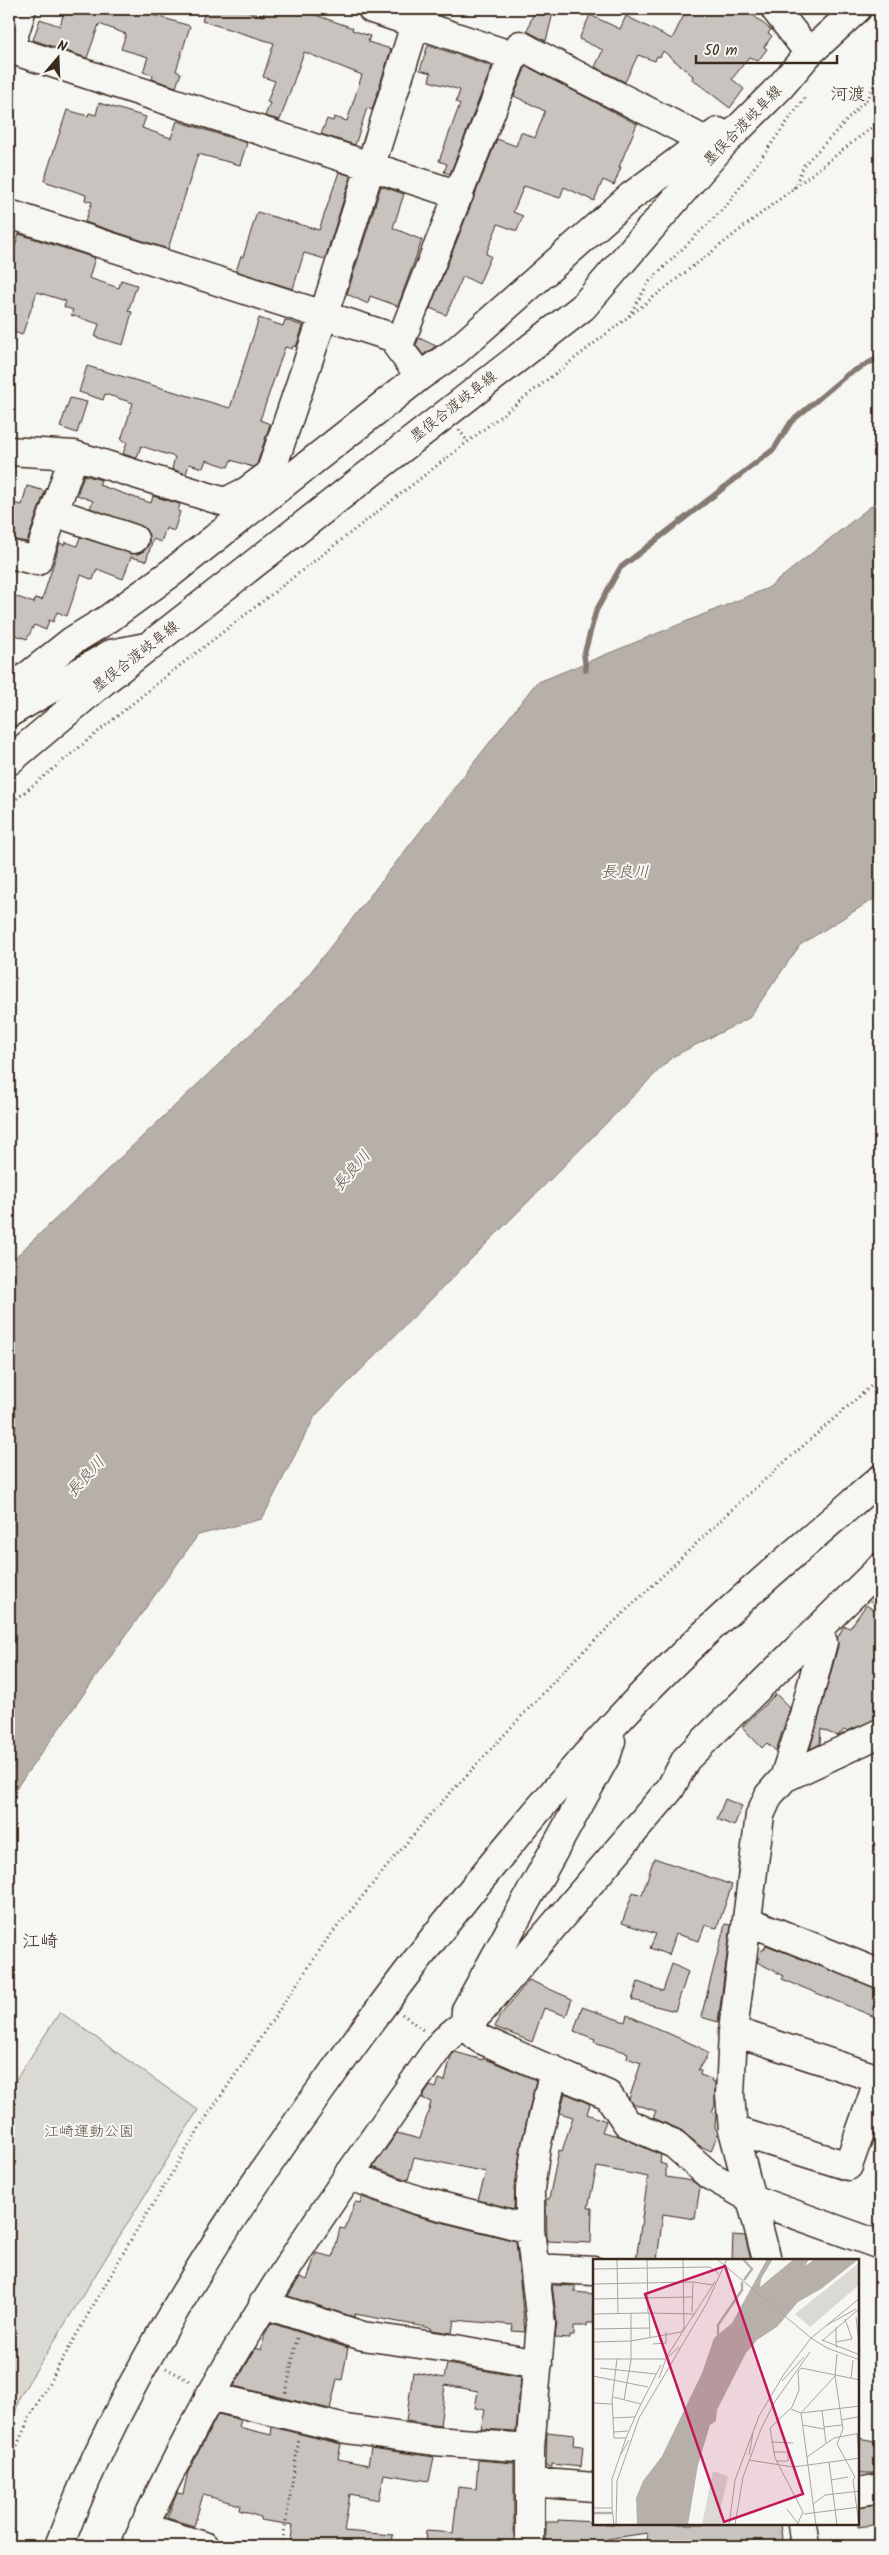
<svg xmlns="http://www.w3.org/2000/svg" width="889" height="2555" viewBox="0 0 889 2555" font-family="Kalam,'Klee One',sans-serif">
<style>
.green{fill:#dad9d3;stroke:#8a8278}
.water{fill:#b6b0a9;stroke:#857a71}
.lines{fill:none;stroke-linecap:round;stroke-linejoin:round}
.stream{stroke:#857a71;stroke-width:5.5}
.building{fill:#c8c3be;stroke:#3b2a1e}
.minor-casing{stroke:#3b2a1e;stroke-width:31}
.major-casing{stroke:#3b2a1e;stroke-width:31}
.path{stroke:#3b2a1e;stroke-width:3;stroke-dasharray:1 4;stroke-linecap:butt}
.minor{stroke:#f6f6f2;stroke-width:28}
.major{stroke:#f6f6f2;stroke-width:28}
.labels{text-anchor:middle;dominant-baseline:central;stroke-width:4;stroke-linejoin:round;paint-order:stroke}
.street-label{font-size:15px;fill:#3b2a1e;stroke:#f6f6f2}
.park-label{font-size:15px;fill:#63564b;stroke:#f6f6f2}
.water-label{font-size:16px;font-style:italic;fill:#605248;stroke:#f6f6f2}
.quarter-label{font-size:18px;fill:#3b2a1e;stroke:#f6f6f2}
.inset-river{fill:none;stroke:#b6b0a9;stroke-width:2.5}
.inset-road{fill:none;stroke:#aba49d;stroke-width:1}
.view{fill:#c2185b;fill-opacity:0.15;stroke:#c2185b;stroke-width:2.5}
.inset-edge{fill:none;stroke:#3b2a1e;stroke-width:2.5}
</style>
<rect width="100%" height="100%" fill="#f6f6f2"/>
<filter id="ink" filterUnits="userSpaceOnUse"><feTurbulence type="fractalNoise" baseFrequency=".02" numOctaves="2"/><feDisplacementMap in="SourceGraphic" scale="10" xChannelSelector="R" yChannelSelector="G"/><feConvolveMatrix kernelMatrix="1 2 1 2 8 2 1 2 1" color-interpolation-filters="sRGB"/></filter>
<g filter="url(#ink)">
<path class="green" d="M880,1583V1606L865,1599Z
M60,2012L198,2110L20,2396L9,2435V2090Z"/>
<path class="water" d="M880,499V895L800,945L749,1018L672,1057L315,1416L262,1519L198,1535L9,1798V1263L295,992L536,683L768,588Z"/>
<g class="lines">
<path class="stream" d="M586,670L584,655L596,611L620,568L774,449L791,422L848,374L880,357"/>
</g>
<path class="building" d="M61,9H133L190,26L176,71L181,73L176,87L152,79L153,75L143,72L148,57L121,49L126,34L99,24L87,58L33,40L40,19L60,26L64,12L61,11Z
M206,9H240L263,16L265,9H308L307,12L353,28L352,30L370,36L368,42L391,49L372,110L367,108L355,145L321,134L327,119L333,121L334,117L347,121L362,75L304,52L280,120L265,116L270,103L267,102L275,81L263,77L274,43L202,21Z
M535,9H554L546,41L527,31Z
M687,9H746L771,30L768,33L772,36L764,47L767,49L758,61L749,57L732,79L744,89L730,108L692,79L693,76L663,51L660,57L657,56L655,61L638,55L625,82L595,67L603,50L579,39L590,15L620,29L626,16L672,39Z
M428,45L492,66L450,174L444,172L447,164L439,161L460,104L456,102L460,90L429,81L431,73L420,70Z
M526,66L637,124L619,167H621L614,185L603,180L594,201L564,187L560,198L524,186L513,212L523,216L517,231L498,224L486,254L491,256L479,284L463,276L446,315L430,308L497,139L516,146L521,132L535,138L545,111L514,96Z
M99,103L146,117L142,128L171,138L177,121L247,143L240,165L198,154L168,249L85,222L92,202L85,200L86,195L44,181L67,110L88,116L89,113L96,115Z
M339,172L351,176L325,259L304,253L293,289L236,271L241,256L243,257L257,212L319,230Z
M381,186L404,194L393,228L422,240L398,306L370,296L368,304L347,294Z
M19,234L95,258L89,278L119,288L121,280L137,285L128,311L132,312L123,345L95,337L99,324L71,315L73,310L64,307L66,301L37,292L22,335L9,330V247L14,249Z
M259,318L283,326L285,320L303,326L296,347L293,346L292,349L285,347L260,420L270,424L257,464L253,467L231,460L228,467L206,460L203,468L189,464L186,474L172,469L175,457L141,446L137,458L123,454L127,442L121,440L133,403L105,394L103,400L79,392L87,366L230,408Z
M419,338L436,346L423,355L416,345Z
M70,398L87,402L77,433L60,427Z
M84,475L101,480L99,485L139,499L151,503L153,496L180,504L178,511L180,512L174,531L166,528L161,542L153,539L146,561L131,557L123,579L97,569L93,580L81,575L67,616L57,612L53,622L49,620L46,630L34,625L27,639L9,633V594L34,603L35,598L42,600L60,543L64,545L66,542L77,546L80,537L137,554L144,551L149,544V535L145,528L90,508L93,501L77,495Z
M27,486L45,491L27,542L9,539V502L22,505Z
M866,1605L880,1614V1718L847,1731L844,1730L837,1736L821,1729L820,1744L810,1749L838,1646L837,1639L844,1626L850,1628Z
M776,1694L790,1708L776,1751L767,1743L762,1748L742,1727Z
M725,1799L742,1806L734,1826L717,1819Z
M654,1858L732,1885L717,1928L705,1925L699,1941L676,1934L669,1955L650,1948L656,1934L622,1923L633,1892L642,1895Z
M725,1924L731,1925L718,2022L701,2017Z
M766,1945L880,1989V2004L875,2017L782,1979L784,1976L757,1962L762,1949L764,1950Z
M672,1964L688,1972L675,2011L632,2000L638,1982L663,1991Z
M529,1980L572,1999L566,2016L544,2008L532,2042L495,2027L499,2017Z
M582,2007L625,2022L627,2015L699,2047L708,2054L698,2070L701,2071L700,2075L712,2079L711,2082L715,2083V2105L712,2112L716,2113L715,2127L718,2133L711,2151L700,2146L681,2130L653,2118L656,2111L632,2103L629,2099L641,2063L627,2058L628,2053L594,2042L595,2039L574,2031Z
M455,2052L483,2060V2058L536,2080L521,2145L515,2187L514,2209L478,2200L486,2172L414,2157L408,2180L373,2167L397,2133L420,2139L431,2102L422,2098L430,2086L436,2088L439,2079L445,2081L451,2056Z
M565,2093L590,2104L587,2114L606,2121L602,2132L619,2136L661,2155L660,2163L666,2165V2177L692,2181L700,2187L695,2219L663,2214L657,2260H636L648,2177L597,2167L588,2208H592L591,2243L547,2241L546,2199H549L559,2150L562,2151L573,2117L560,2113Z
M362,2197L413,2215L516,2241L525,2332L512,2331L513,2325L454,2320L452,2333L431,2330V2328L355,2314L354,2317L288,2296L300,2277L307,2280L316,2253L333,2257L340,2228L345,2229L355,2202L360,2203Z
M733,2235L745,2236L751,2260H732Z
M552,2285L575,2286V2292L594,2294V2323H587V2326H574V2336H570V2339L555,2338L557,2322Z
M271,2323L348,2348L342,2380L337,2379L330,2409L234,2386L256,2348L261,2350L265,2334Z
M447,2364L521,2377L516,2431L481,2429L485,2410L475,2408L478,2391L445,2385L440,2426L406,2421L413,2372L444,2378Z
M218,2414L241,2420L239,2427L271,2435L272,2427L341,2444L338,2459L368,2465L371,2448L434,2457L429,2481L384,2474L379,2500L350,2494L344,2531L393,2535L392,2546H290L293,2525L260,2520V2517L239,2510L240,2505L203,2495L194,2526L167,2518L177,2493L183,2494L188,2472Z
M547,2432L574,2435L573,2445L583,2446L581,2467L552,2464V2467L546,2466Z
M858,2438L880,2442V2473H858Z
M478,2460L514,2463V2546H425L426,2531L453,2533L458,2487L476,2489Z
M877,2504L880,2524L858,2527V2507Z
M558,2520L594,2522V2524H780L783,2546H648L647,2533L607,2539L606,2546H546V2522H558Z"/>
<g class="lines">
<g class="minor-casing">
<path id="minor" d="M372,9L513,56L520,45C581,79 644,108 705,141L718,132
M775,9L809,53
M9,49L459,195
M9,50L22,9
M9,214L401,340L398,347L420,376
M401,340L513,56
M9,451L74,455L225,502L247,491L270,474L324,314L420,9
M54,512L134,539
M9,554L37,561L74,455
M9,691L72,641L108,619L171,573L420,376L455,352L630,197L705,141
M9,713L111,654L151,646
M611,1741L607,1754L466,2010L465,2025L480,2039L608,2095L627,2123L674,2144L709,2175L752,2199L880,2245
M784,1778L801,1726L823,1642L817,1631
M748,1921L880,1974
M733,2130L848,2166L879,2079L733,2031
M348,2175L417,2200L530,2229
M767,2260L733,2130L730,2095L733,2031L760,1815L769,1795L784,1778L880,1733
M535,2268L594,2271
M263,2304L363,2336L455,2349L538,2364
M209,2396L346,2429L434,2441L530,2448
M530,2482L594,2487
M858,2492L880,2488
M802,2524L805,2546
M143,2527L204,2546
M59,2546C114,2398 208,2248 300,2119C398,1980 503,1844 619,1719C700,1632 791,1556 880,1479
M136,2546C150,2511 167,2478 185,2444C257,2303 349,2173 441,2044C453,2030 468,2023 481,2011L670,1789L686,1759L880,1568
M530,2546V2448L541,2324L530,2229V2189L536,2147L554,2070"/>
</g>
<g class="major-casing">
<path id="major" d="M9,761L104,681L583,307L725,142L781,86L809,53L857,9"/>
</g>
<path class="path" d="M794,188L804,165L869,97L880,69
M629,316L649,282L727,205L806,96
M459,430L468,442
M9,805L160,681L880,121
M402,2014L423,2030
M166,2368L191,2382
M286,2393L297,2338
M9,2464L30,2416L133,2236L206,2118L328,1938L428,1817L570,1664L743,1499L880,1378
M282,2546L299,2439"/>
<use href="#minor" class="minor"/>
<use href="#major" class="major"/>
</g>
</g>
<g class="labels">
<g class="street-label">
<text transform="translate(743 126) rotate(-46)">墨俣合渡岐阜線</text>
<text transform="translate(454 407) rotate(-38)">墨俣合渡岐阜線</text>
<text transform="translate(136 657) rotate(-38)">墨俣合渡岐阜線</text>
</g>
<g class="park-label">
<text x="89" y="2132">江崎運動公園</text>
</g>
<g class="water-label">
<text x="625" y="872">長良川</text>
<text transform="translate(352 1171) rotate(-49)">長良川</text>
<text transform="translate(86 1477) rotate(-48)">長良川</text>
</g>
<g class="quarter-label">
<text x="848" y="95">河渡</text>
<text x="40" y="1942">江崎</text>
</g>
</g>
<g transform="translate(593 2259)">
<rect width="266" height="266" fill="#f6f6f2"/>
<path d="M266,4V26L217,68L202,55ZM120,212L135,217L128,248L129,266H109Z" fill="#dad9d3"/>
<path d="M174,0H180L168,20L167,28L201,0H216L212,7L222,0H266L228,30L205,43L184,68L164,81L153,94L124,151L123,162L117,166L105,206L95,266H44L43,239L50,222L69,197L109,114L121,79L139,64Z" fill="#b6b0a9"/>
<path class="inset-river" d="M150,0L159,10L151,21M125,76V66L149,31V23M0,254H19"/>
<path class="inset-road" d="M24,0L25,54M124,0L218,79L234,89L267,101M0,10L117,8L126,15M0,25L100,23L120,26L122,22M0,40L99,38M99,53L100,24M55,54L102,55M56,54L57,78M0,55L55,54L54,0M263,58L267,92M234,66L263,50M243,68V83M0,70L56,69M229,81L267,96M229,82L267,49M0,83L38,82L88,73L91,69L90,0M60,85L73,84V73M244,89L243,83L259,80L252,60M244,95L242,117L250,170L244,185L262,218L260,221L266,266M0,100H73L86,88M7,109L63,115M0,117L55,128M66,119L74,97L120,26M258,119L260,101M189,122L211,98M20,138L48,145L68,106M31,141L38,101V54M0,144L19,145M198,150L208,154L267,147M229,152L233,184M20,159L42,158L48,145M248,161L265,158M209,166L231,170M231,168L249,166M20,173L35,172M264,175L266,199M33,179L42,158M178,183L200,184M180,193H195V202H183M28,195L36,181M156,196L160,174M214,198L241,179L267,174M156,201L200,208L267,199M236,203L244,266M238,221L255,218M220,245L232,236L267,232M0,249H19L21,266M19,249V220L33,179H21L19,141L24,100M194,250L206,266M211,255L267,248M23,266L24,222L46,159L114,44L134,0M136,266L142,221L166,157L191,115L218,79L267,39M142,266L150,218L168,170L181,144L217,93M204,266L210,253L182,199L177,169L199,148L206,131L205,113L208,109L267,121M223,266L208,154L242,117"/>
<path class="view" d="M132,7L210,235L131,263L52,35Z"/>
<rect width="266" height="266" class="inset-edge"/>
</g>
<rect width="889" height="2555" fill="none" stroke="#f6f6f2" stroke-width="30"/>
<rect x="15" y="15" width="859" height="2525" fill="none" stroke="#3b2a1e" stroke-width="2" filter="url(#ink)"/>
<g transform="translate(58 58) rotate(19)" stroke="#f6f6f2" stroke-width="4" paint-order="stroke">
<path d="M0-4L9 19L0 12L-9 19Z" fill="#3b2a1e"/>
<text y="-8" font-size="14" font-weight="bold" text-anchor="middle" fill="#3b2a1e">N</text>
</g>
<path d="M696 55v8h141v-8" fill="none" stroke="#3b2a1e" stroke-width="2.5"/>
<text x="704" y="55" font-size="15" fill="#3b2a1e" stroke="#f6f6f2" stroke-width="4" paint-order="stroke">50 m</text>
</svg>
